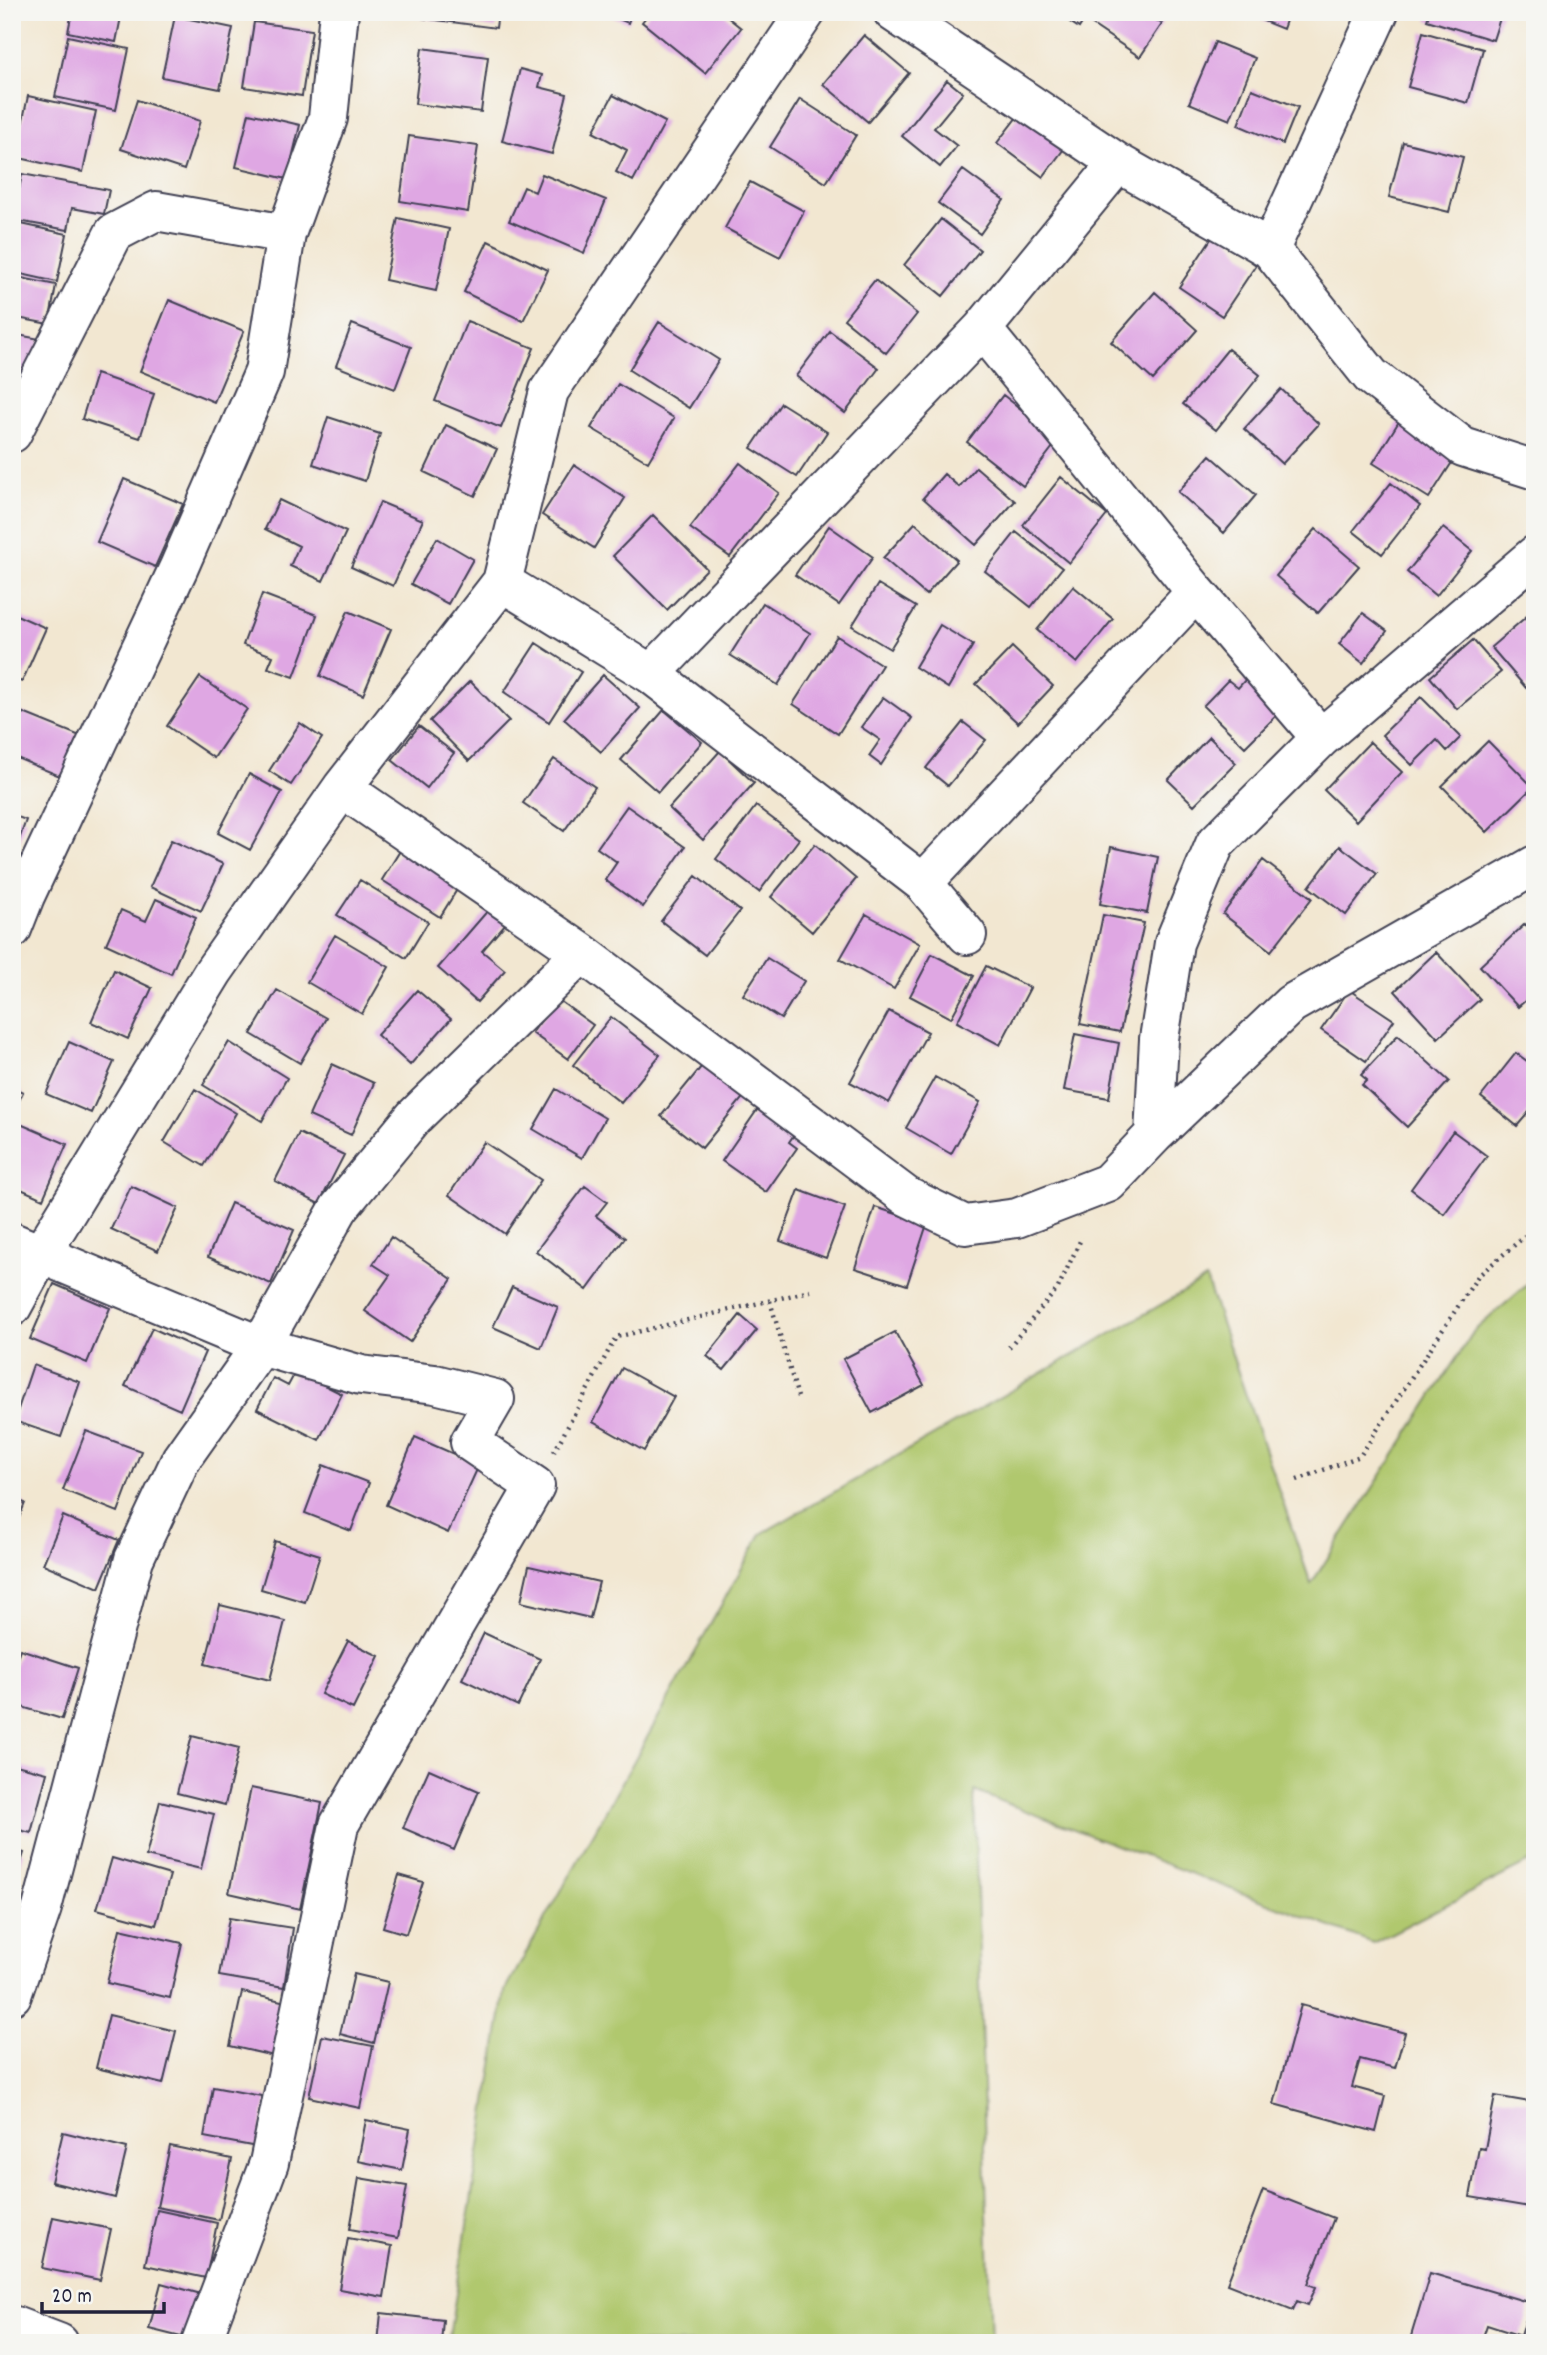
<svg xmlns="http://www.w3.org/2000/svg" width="1547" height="2355" viewBox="0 0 1547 2355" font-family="Dekko,sans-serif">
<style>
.green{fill:#b0c86e;stroke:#697554;stroke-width:2}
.building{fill:#dfa7e3}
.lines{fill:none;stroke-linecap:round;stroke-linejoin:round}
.minor-casing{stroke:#414052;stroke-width:42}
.path{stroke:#414052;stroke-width:4.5;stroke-dasharray:2 5;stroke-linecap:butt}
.minor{stroke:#fff;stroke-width:38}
</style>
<rect width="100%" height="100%" fill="#f6f6f2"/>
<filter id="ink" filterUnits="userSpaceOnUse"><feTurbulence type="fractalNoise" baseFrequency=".0143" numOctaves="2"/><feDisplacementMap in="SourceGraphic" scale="14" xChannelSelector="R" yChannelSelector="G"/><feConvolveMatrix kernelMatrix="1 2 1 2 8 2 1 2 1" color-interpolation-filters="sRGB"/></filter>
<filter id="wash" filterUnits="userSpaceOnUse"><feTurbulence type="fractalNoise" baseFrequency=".00686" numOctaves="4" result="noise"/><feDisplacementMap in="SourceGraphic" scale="28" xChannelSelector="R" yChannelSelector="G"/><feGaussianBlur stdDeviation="1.57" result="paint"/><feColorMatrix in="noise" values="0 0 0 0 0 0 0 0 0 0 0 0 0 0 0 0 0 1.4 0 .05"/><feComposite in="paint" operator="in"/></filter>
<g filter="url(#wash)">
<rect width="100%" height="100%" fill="#f2e7d1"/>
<path class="green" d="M1535,1278V1859L1373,1943L974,1791L991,2343H448L505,1991L761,1534L1206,1279L1311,1584L1474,1331Z"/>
<g id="blocks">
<path class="building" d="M72,12H122L116,42L68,32Z
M414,12H498L496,28L413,17Z
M602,12H632L628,23Z
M650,12H721L741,28L705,73L642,22Z
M1055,12H1089L1079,28Z
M1099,12H1144L1162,24L1140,57L1091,24Z
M1241,12H1289L1283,29Z
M1430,12H1502L1493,40L1427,20Z
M175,16L233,28L220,89L162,77Z
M254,22L312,30L302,96L244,87Z
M1423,32L1483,49L1468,103L1408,87Z
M864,35L909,73L868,122L823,84Z
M68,36L129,49L116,110L55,97Z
M1215,42L1255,58L1230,120L1189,103Z
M422,48L488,57L481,112L415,104Z
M520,69L542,75L539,87L567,94L552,154L502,141Z
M947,80L963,93L934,128L957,146L940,167L902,136Z
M1252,89L1298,107L1283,144L1238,125Z
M613,95L665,122L633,181L616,172L627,150L593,132Z
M28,96L96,111L83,172L15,157Z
M800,99L856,135L826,183L770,147Z
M137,100L200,121L184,170L121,149Z
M1024,108L1069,142L1043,177L997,143Z
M249,113L300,125L287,179L236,167Z
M409,136L478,146L468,212L400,201Z
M1403,142L1463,157L1449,212L1389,197Z
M963,170L1004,200L980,234L938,203Z
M22,174L109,190L104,214L72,208L68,230L13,220Z
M542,174L606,200L584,253L509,221L524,187L535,192Z
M750,182L804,211L780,257L725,228Z
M398,218L449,229L436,291L385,280Z
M941,219L980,250L943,296L904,265Z
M12,222L67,234L57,282L12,272Z
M1219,227L1244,256L1256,265L1222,316L1179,287Z
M488,241L548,270L523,321L464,292Z
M12,276L56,285L49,324L12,317Z
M875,280L917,314L886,353L844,319Z
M1155,292L1197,330L1153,380L1111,342Z
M169,300L244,331L214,402L140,371Z
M467,321L534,348L501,428L435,401Z
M659,322L719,360L689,408L629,370Z
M352,324L411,347L395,389L336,366Z
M830,331L879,368L845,413L796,376Z
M12,334L40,339L31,381L12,377Z
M1228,349L1260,375L1216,430L1183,404Z
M96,374L154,394L140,438L82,419Z
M618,384L674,418L648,462L591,428Z
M1281,389L1319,424L1282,464L1244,429Z
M1003,395L1059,439L1023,486L967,442Z
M781,403L827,432L797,477L751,448Z
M1403,415L1460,450L1429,498L1373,463Z
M328,417L380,434L365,481L313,464Z
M446,425L497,449L475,496L424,472Z
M1210,455L1256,495L1224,533L1178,492Z
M740,463L779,493L730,557L690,528Z
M574,465L625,498L594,548L542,515Z
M976,467L1015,501L976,545L923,498L944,474L959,487Z
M1061,477L1107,515L1069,563L1023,525Z
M124,479L183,504L155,567L97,542Z
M1391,483L1420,506L1382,554L1353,531Z
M279,500L346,532L323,581L290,566L299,546L265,529Z
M380,502L423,520L393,586L351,567Z
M653,515L707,569L667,610L613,556Z
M915,523L957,560L926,595L883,558Z
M829,526L873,557L839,605L795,575Z
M1443,528L1472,551L1436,596L1407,572Z
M1316,529L1359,566L1318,613L1276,576Z
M1016,532L1062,568L1031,607L985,571Z
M437,538L473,559L448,604L411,584Z
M878,584L916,607L890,649L852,626Z
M1073,586L1113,619L1077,663L1037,630Z
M262,594L317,615L294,677L268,668L273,656L243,645Z
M763,603L810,633L778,685L730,655Z
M1535,609V680L1526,688L1491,647Z
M348,611L391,629L363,695L320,676Z
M12,613L46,628L22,682L12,678Z
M1363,613L1387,631L1363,663L1339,644Z
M940,625L973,645L948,688L915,667Z
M837,636L882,665L838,734L793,704Z
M1473,640L1501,672L1457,709L1430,677Z
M536,643L581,672L549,722L504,692Z
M1012,647L1053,686L1018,723L976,684Z
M603,675L640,708L601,752L564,719Z
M200,677L247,709L214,758L167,726Z
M1246,679L1280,712L1245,747L1203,706L1228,680L1238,688Z
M470,681L509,721L469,761L430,721Z
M883,697L912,718L881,765L869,756L880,740L861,727Z
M1421,697L1461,737L1447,751L1437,740L1412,765L1382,735Z
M664,710L702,742L658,792L621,760Z
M21,712L85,738L67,779L12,756V733Z
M963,722L986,740L948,786L926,768Z
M300,723L322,738L291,785L269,771Z
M419,726L454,753L427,788L392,760Z
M1209,737L1236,763L1194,805L1168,780Z
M1488,741L1533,787L1487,832L1442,786Z
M1370,742L1402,772L1356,821L1324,790Z
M720,751L754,783L703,840L669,808Z
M554,759L595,787L564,831L523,803Z
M249,774L282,792L250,850L218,833Z
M627,806L685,847L643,907L605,880L617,862L597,848Z
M756,806L799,839L759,892L716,859Z
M12,815L26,820L13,857H12Z
M408,838L466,875L440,917L382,880Z
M171,840L223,864L201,911L150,887Z
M815,844L856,879L812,932L771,897Z
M1340,846L1377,874L1346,915L1309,887Z
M1111,847L1158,857L1147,913L1100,904Z
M1263,860L1312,898L1271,951L1223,914Z
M696,876L740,911L705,955L661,921Z
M360,880L428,922L406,958L337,915Z
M156,899L196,917L171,974L106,944L121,910L146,921Z
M490,908L506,923L482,951L505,970L477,1002L438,968Z
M866,914L920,944L894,989L840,959Z
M1103,915L1144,923L1120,1032L1080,1024Z
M1525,924L1535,934V992L1518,1007L1480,966Z
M335,935L389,967L362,1014L307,982Z
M1436,952L1480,999L1438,1038L1395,991Z
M932,954L974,976L951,1018L910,996Z
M767,958L804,981L781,1019L743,995Z
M986,966L1030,988L1000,1045L957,1022Z
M114,970L152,988L128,1039L91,1022Z
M277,990L326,1018L300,1063L251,1034Z
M417,990L451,1019L410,1065L377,1035Z
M1349,990L1394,1020L1366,1061L1321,1030Z
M557,999L593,1025L568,1059L532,1033Z
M889,1011L928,1032L889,1103L850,1082Z
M611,1017L660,1055L621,1103L573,1065Z
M1075,1034L1119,1043L1109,1098L1064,1090Z
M1398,1035L1449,1081L1407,1127L1362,1085L1367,1080L1361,1075Z
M69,1042L114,1062L91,1113L46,1094Z
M229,1042L287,1078L262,1121L203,1085Z
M1516,1053L1535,1067V1105L1517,1126L1481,1097Z
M710,1056L750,1089L702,1148L661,1116Z
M332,1064L374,1083L351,1135L309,1116Z
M935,1077L980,1102L951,1154L906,1128Z
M12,1087L23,1092L12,1116Z
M195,1089L236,1113L204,1166L164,1142Z
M556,1089L605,1118L582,1158L533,1129Z
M764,1100L800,1126L789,1142L797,1148L766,1192L722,1161Z
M18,1123L67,1144L43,1199L12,1185V1135Z
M1453,1131L1487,1156L1444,1214L1411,1189Z
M299,1133L344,1155L319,1204L275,1181Z
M484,1142L541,1180L505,1234L449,1195Z
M131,1186L178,1208L158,1251L111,1229Z
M585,1186L607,1202L596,1216L625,1238L587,1290L536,1251Z
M799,1190L845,1207L826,1258L780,1241Z
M231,1203L294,1230L271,1284L208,1257Z
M875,1207L927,1224L907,1285L855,1268Z
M391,1237L452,1279L410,1342L365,1311L390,1275L373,1264Z
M54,1284L110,1308L87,1363L30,1339Z
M512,1287L558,1307L541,1348L493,1327Z
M740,1315L757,1330L724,1370L707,1356Z
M152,1328L205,1352L180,1410L125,1386Z
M895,1332L924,1385L872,1413L843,1359Z
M33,1365L80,1382L61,1437L14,1421Z
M622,1368L674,1397L644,1451L593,1422Z
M296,1371L342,1394L319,1440L257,1409L273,1378L288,1386Z
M86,1431L141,1451L118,1512L63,1490Z
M415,1437L479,1465L448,1533L386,1505Z
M323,1465L369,1483L351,1531L305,1513Z
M12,1498L25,1503L12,1535Z
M63,1516L119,1540L99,1588L43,1564Z
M275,1541L320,1555L305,1602L261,1589Z
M529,1566L599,1582L590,1618L521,1602Z
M220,1605L285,1621L270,1680L205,1664Z
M484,1633L540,1659L518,1706L462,1679Z
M348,1641L379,1656L353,1709L321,1694Z
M20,1649L78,1668L62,1719L12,1704V1672Z
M192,1736L239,1748L225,1805L177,1793Z
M12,1764L47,1773L31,1833L12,1828Z
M429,1769L479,1791L454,1850L403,1828Z
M251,1788L322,1803L300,1909L229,1893Z
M160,1801L214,1814L201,1869L146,1856Z
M12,1849L24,1853L13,1888H12Z
M112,1858L170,1875L156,1925L97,1909Z
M399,1875L423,1882L406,1934L383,1927Z
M229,1918L293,1928L284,1987L219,1976Z
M120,1929L182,1943L170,1998L107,1983Z
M354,1974L388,1982L374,2043L340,2034Z
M242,1992L286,2002L274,2056L230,2046Z
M1301,2005L1405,2033L1395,2068L1360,2059L1352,2087L1385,2096L1376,2132L1274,2104Z
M109,2015L176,2031L163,2084L96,2068Z
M322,2036L373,2046L360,2108L309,2097Z
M213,2087L267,2097L257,2147L204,2137Z
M1495,2096L1535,2103V2208L1470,2197L1479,2148L1485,2149Z
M366,2120L410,2129L402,2170L358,2161Z
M63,2132L127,2148L115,2198L51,2182Z
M170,2146L232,2159L219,2220L157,2207Z
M359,2178L407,2186L398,2238L350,2229Z
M1263,2190L1334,2218L1308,2284L1316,2287L1308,2305L1297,2301L1293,2310L1227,2284Z
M157,2210L217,2223L206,2278L145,2265Z
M53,2217L111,2229L100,2280L42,2268Z
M348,2238L392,2246L384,2297L339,2289Z
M1430,2273L1531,2303L1521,2336L1487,2325L1481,2343H1409Z
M161,2283L201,2294L189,2339L149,2329Z
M381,2313L443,2320L441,2343H378Z"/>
</g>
</g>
<g filter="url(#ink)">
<use href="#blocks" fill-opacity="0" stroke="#414052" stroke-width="2"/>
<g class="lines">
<g class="minor-casing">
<path id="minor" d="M893,12L1118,163L1270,249L1371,376L1463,447L1535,470
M1270,249L1379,12
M982,329L1196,592L1321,738
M12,433L114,233L156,211L286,234
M502,582L651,674L923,883L967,935
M651,674L982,329L1118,163
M342,788L582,953L906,1196L965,1225L1017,1218L1108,1183L1154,1135L1159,1039L1174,943L1215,844L1321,738L1535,555
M923,883L1196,592
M12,929L25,896L179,567L264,372L286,234L328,118L339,12
M1154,1135L1291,1004L1535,865
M12,1242L261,1346L361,1375L435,1384L495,1399L470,1442L535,1486L339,1825L269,2163L201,2343
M12,1307L41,1254L213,972L342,788L502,582L549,391L806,12
M12,1995L42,1908L134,1559L181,1459L261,1346L339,1208L414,1117L582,953
M12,2325L59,2343"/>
</g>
<path class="path" d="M770,1301L798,1397
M1009,1347L1058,1288L1082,1237
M554,1452L616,1337L810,1291
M1297,1480L1360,1456L1478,1276L1531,1231L1535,1222"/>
<use href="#minor" class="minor"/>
</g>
</g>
<rect width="1547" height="2355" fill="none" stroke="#f6f6f2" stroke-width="42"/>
<path d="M42 2302v10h122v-10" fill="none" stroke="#22223b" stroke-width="3.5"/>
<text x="52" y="2302" font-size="21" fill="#22223b" stroke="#f6f6f2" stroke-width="5" paint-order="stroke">20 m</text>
</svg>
